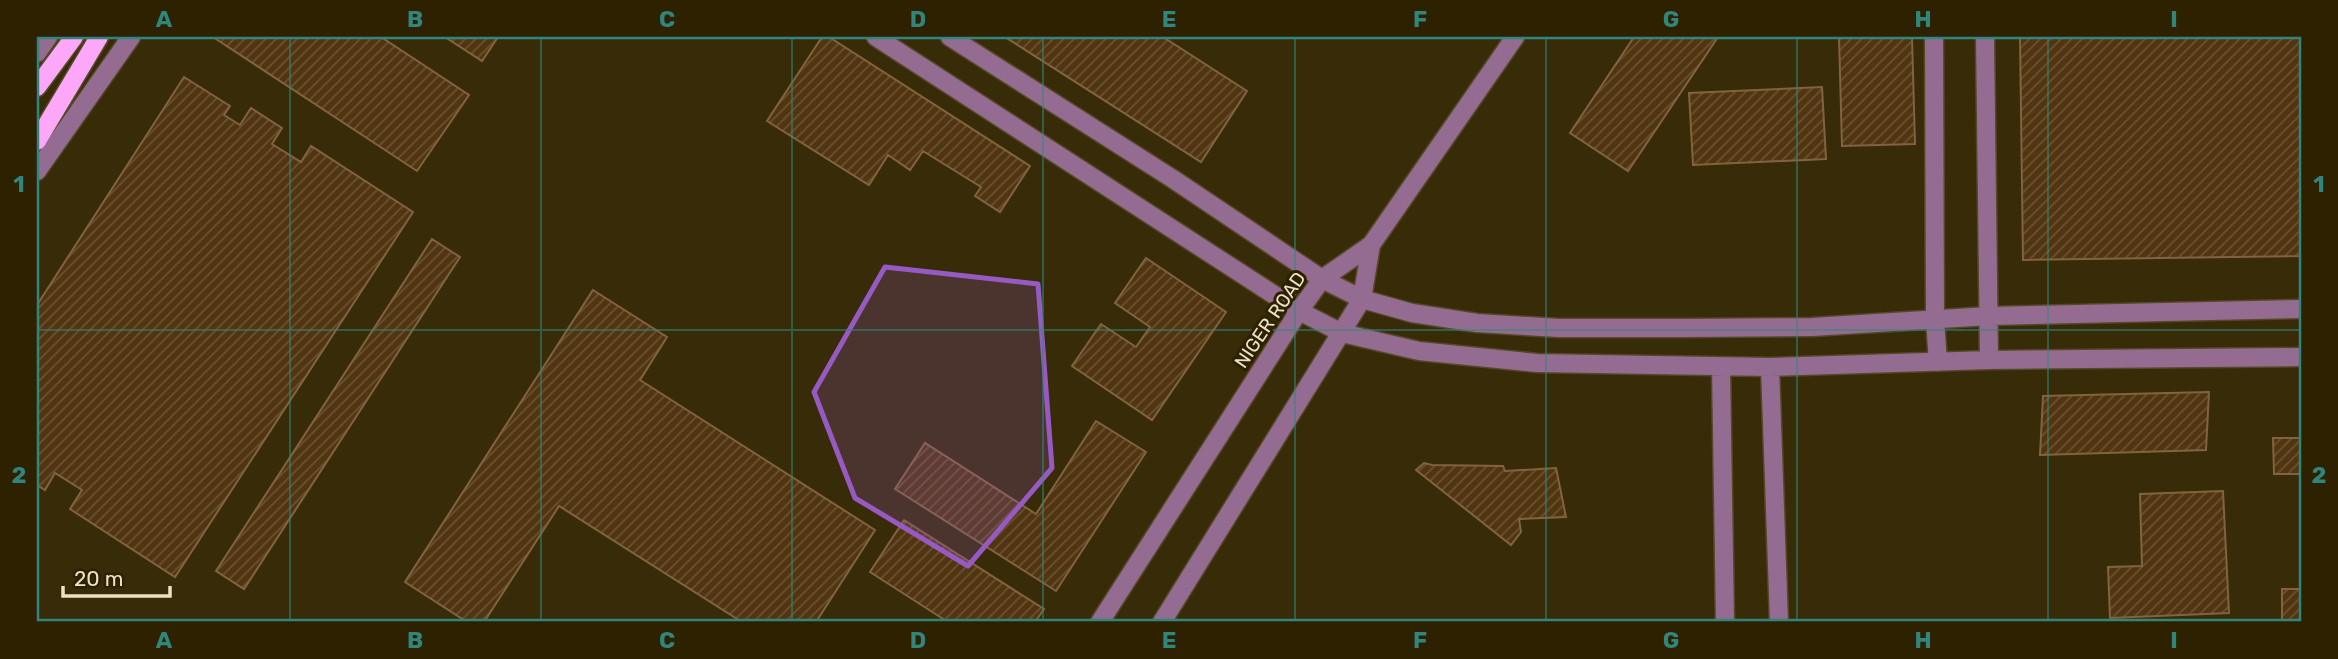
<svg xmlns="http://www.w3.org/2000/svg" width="2338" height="659" viewBox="0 0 2338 659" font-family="Rubik,sans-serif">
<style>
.building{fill:url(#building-hatch);stroke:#82633f;stroke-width:2}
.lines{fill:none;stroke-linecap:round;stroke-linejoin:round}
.minor-casing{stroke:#544827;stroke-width:21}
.major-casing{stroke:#544827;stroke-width:21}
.minor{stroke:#946b91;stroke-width:18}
.major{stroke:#fda7f8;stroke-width:18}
.marked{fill:#975ac2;fill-opacity:0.2;stroke:#975ac2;stroke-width:5;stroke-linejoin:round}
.grid{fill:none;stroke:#30867c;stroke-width:2;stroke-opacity:0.55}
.labels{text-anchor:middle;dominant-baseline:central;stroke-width:6;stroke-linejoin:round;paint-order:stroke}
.street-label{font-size:19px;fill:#ebe2ca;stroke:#2d2100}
.neatline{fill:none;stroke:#30867c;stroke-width:2.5}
.grid-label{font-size:23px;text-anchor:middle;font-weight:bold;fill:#30867c}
</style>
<defs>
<pattern id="building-hatch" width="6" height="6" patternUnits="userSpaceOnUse" patternTransform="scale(1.75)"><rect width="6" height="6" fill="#513510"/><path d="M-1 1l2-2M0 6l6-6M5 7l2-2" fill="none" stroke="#6a5231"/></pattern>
</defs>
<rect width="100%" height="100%" fill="#372b08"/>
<path class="building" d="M213,37H381L469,95L417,171Z
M445,37H498L482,61Z
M822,37H829L1030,166L1000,212L975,196L981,187L923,151L910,170L888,155L869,185L767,121Z
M1005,37H1163L1247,91L1201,162Z
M1634,37H1718L1628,171L1570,133Z
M1839,37H1912L1915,144L1842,146Z
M2020,37H2301V256L2023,260Z
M184,77L230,106L224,115L240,125L251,108L282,128L272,144L301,162L311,146L413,212L175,577L70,509L82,490L55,473L45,490L37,485V305Z
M1822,87L1826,159L1693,165L1689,93Z
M432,239L460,257L244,589L216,571Z
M1146,258L1226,312L1152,420L1072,366L1101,324L1136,347L1150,327L1115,303Z
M593,290L667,337L640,380L875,530L816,622H742L559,506L484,622H467L405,582Z
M2209,392L2206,450L2040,455L2043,396Z
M1096,421L1146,452L1056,591L895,489L925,443L1036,514Z
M2273,438H2301V474H2274Z
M1424,463L1432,465L1503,466L1505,471L1556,468L1566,517L1519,519L1521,532L1511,545L1416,470Z
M2223,491L2229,613L2110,618L2108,567L2142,566L2140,494Z
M904,520L1044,609L1035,622H948L870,572Z
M2282,589H2301V622H2282Z"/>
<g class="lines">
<g class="minor-casing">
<path id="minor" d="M876,37L1299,311L1342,333L1419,351L1537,363L1770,367L1989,360L2301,357
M950,37L1173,179L1322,279L1362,299L1412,313L1477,323L1559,328H1686L1812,327L1989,316L2301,309
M1934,37L1935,320L1938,362
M1985,37L1989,360
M37,53L48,37
M37,171L131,37
M1721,367L1725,622
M1770,367L1779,622
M1100,622L1299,311L1322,279L1371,245L1515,37
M1162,622L1362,299L1371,245"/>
</g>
<g class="major-casing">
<path id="major" d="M37,87L74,37
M37,141L99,37"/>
</g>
<use href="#minor" class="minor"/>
<use href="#major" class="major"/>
</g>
<path class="marked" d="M885,267L1038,284L1052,468L968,566L855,498L814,392Z"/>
<path class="grid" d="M290,37V622M541,37V622M792,37V622M1043,37V622M1295,37V622M1546,37V622M1797,37V622M2048,37V622M37,330H2301"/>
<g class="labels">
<g class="street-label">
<text transform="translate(1270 320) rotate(-56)">NIGER ROAD</text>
</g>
</g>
<rect width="2338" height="659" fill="none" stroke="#2d2100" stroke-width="77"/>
<path d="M63 586v10h107v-10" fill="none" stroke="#ebe2ca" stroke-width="3.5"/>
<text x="74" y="586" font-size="21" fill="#ebe2ca" stroke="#2d2100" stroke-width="5" paint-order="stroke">20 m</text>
<rect x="38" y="38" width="2262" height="582" class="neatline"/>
<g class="grid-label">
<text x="164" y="27">A</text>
<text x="415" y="27">B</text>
<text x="667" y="27">C</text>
<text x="918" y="27">D</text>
<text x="1169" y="27">E</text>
<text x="1420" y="27">F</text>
<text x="1671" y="27">G</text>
<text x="1923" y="27">H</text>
<text x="2174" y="27">I</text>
<text x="19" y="192">1</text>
<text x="2319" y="192">1</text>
<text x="19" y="483">2</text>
<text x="2319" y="483">2</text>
<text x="164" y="648">A</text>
<text x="415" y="648">B</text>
<text x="667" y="648">C</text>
<text x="918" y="648">D</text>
<text x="1169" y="648">E</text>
<text x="1420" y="648">F</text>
<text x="1671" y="648">G</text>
<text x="1923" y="648">H</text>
<text x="2174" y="648">I</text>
</g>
</svg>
